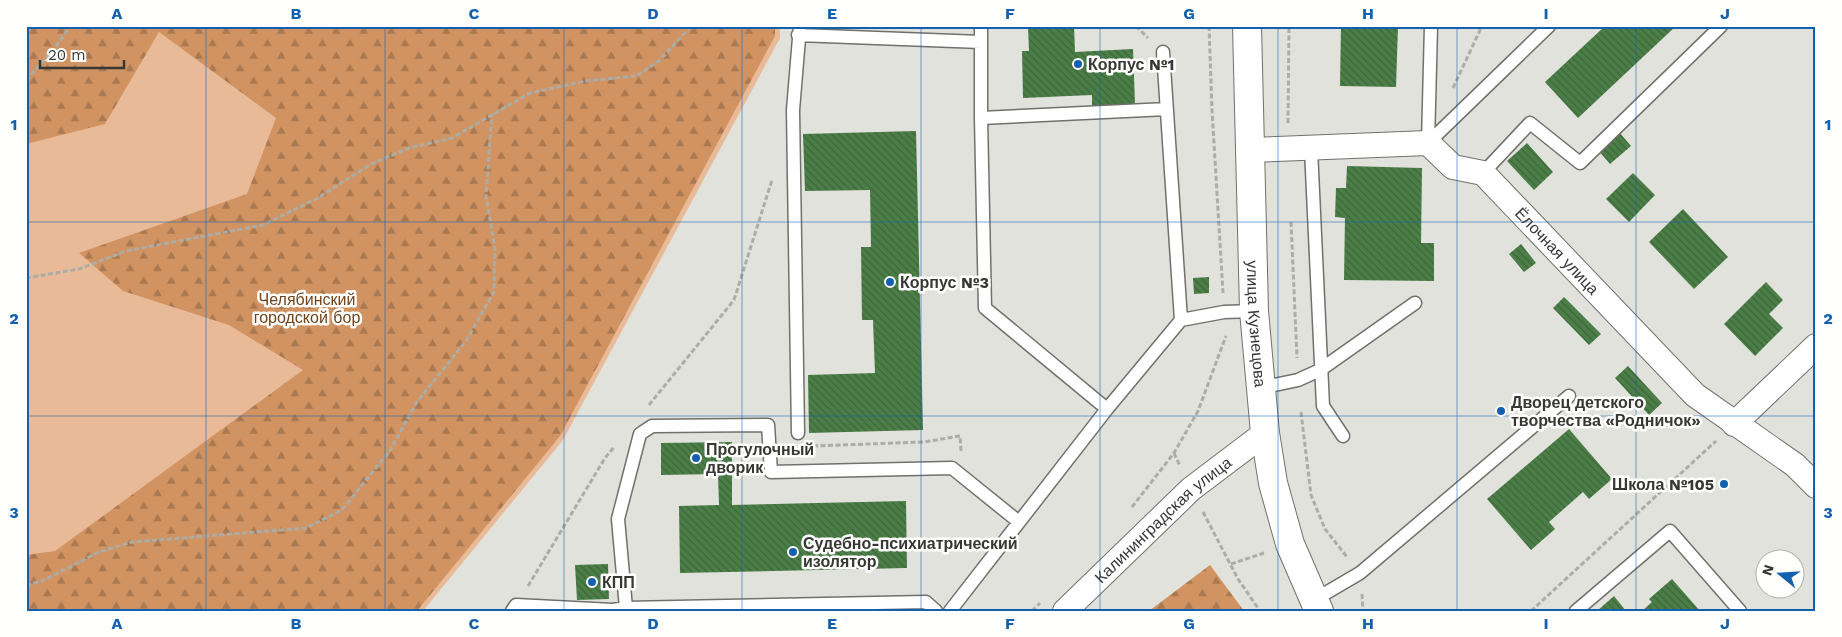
<svg xmlns="http://www.w3.org/2000/svg" width="1842" height="637" viewBox="0 0 1842 637" font-family="'Work Sans',sans-serif">
<style>
.green{fill:#e9ba97}
.forest{fill:url(#forest-firs)}
.building{fill:url(#building-back-hatch)}
.lines{fill:none;stroke-linecap:round;stroke-linejoin:round}
.service-casing{stroke:#70716b;stroke-width:15}
.minor-casing{stroke:#70716b;stroke-width:26}
.tertiary-casing{stroke:#70716b;stroke-width:30}
.path{stroke:#acada7;stroke-width:3;stroke-dasharray:5 2.5;stroke-linecap:butt}
.service{stroke:#fff;stroke-width:12}
.minor{stroke:#fff;stroke-width:24}
.tertiary{stroke:#fff;stroke-width:28}
.grid{fill:none;stroke:#1360af;stroke-width:1;stroke-opacity:0.55}
.poi-dot{fill:#1360af;stroke:#fffffe;stroke-width:2}
.labels{text-anchor:middle;dominant-baseline:central;stroke-width:5;stroke-linejoin:round;paint-order:stroke}
.poi-label{font-size:16px;font-weight:bold;fill:#373835;stroke:#fffffe;text-anchor:start}
.street-label{font-size:16px;fill:#373835;stroke:#fffffe}
.park-label{font-size:16px;fill:#6f441f;stroke:#fffffe}
.neatline{fill:none;stroke:#1360af;stroke-width:2}
.grid-label{font-size:16px;text-anchor:middle;font-weight:bold;fill:#1360af}
</style>
<defs>
<pattern id="forest-firs" width="22" height="20" patternUnits="userSpaceOnUse" patternTransform="scale(1.25)"><rect width="22" height="20" fill="#d19361"/><path d="M5 1l3.5 6h-7zM16 11l3.5 6h-7z" fill="#aa7951"/></pattern>
<pattern id="building-back-hatch" width="6" height="6" patternUnits="userSpaceOnUse" patternTransform="scale(1.25)"><rect width="6" height="6" fill="#4c7f48"/><path d="M-1 5l2 2M0 0l6 6M5-1l2 2" fill="none" stroke="#3d643a"/></pattern>
</defs>
<rect width="100%" height="100%" fill="#e1e2db"/>
<path class="green" d="M26,26H780V38L563,440L423,611H26Z"/>
<path class="forest" d="M26,26H775V36L560,436L417,611H26V555L55,551L303,370L229,325L123,291L79,253L247,194L276,118L159,32L105,124L26,144Z
M1210,565L1244,611H1149Z"/>
<path class="building" d="M1028,26H1074L1075,52L1133,49L1135,105L1092,107V95L1023,98L1022,51H1029Z
M1341,26H1398L1396,87L1340,86Z
M1605,26H1676L1578,118L1545,82Z
M916,131L923,430L809,433L808,375L875,373L873,320H862L861,247H871L870,190L805,191L803,134Z
M1619,132L1631,146L1610,164L1598,150Z
M1527,143L1553,172L1534,190L1507,161Z
M1347,166L1422,168L1421,243H1434V281L1344,280L1345,218L1335,217L1336,188H1346Z
M1633,173L1655,195L1629,222L1606,199Z
M1683,209L1728,257L1694,289L1649,242Z
M1521,244L1536,263L1524,272L1509,254Z
M1209,277V293L1194,294L1193,278Z
M1766,282L1783,300L1769,314L1783,328L1755,356L1724,324Z
M1564,297L1601,334L1589,345L1553,308Z
M1628,366L1662,403L1649,415L1615,378Z
M1569,429L1612,479L1589,499L1583,492L1549,522L1555,529L1531,550L1487,499Z
M732,442V505L906,501L907,568L680,573L679,506L719,505L718,474L661,475V443Z
M608,564L609,599L577,600L575,565Z
M1672,579L1700,611H1642L1652,602L1649,599Z
M1614,596L1626,611H1597Z"/>
<g class="lines">
<g class="service-casing">
<path id="service" d="M798,35L981,42
M981,118L1167,109
M1428,143L1549,26
M1428,143L1431,26
M1311,149L1323,406L1343,436
M1483,173L1530,123L1580,163L1721,26
M1181,320L1224,312L1254,311
M1260,388L1298,380L1320,370L1415,303
M1107,409L1181,320L1163,52
M798,433L793,110L800,26
M1314,600L1360,573L1569,396
M512,611L516,605L613,610L626,608
M936,611L926,602L626,608L618,519L640,434L652,426L768,425L771,472L952,468L1019,522
M950,611L1107,409L985,308L981,118V26
M1576,611L1670,531L1740,611"/>
</g>
<g class="minor-casing">
<g id="minor">
<path id="s1" d="M1251,150L1428,143L1453,167L1483,173L1695,395L1795,465L1816,486"/>
<path d="M1734,424L1816,346"/>
<path id="s2" d="M1065,611L1191,489L1265,433"/>
</g>
</g>
<g class="tertiary-casing">
<g id="tertiary">
<path id="s3" d="M1247,26L1254,311L1265,433L1273,483L1290,544L1319,611"/>
</g>
</g>
<path class="path" d="M1136,26L1148,38
M1209,26L1212,110L1223,293
M26,80L55,48L70,26
M1453,88L1482,26
M1288,123L1289,26
M1291,222L1297,358
M26,278L79,269L126,251L263,225L316,199L373,163L409,148L452,138L530,93L586,81L636,76L660,60L691,26
M649,405L734,300L772,180
M1301,412L1311,495L1325,529L1347,557
M813,446L924,442L960,436L961,451
M1174,453L1180,466
M1132,507L1174,453L1198,411L1226,336
M1203,512L1238,579L1260,611
M1231,564L1264,553
M26,585L42,581L99,552L132,542L306,528L342,510L391,449L416,403L466,341L494,292L495,249L486,196L492,113
M528,586L605,458L614,447
M1362,594L1363,611
M1032,611L1040,603
M1531,611L1716,441"/>
<use href="#service" class="service"/>
<use href="#minor" class="minor"/>
<use href="#tertiary" class="tertiary"/>
</g>
<path class="grid" d="M206,26V611M385,26V611M564,26V611M742,26V611M921,26V611M1100,26V611M1278,26V611M1457,26V611M1636,26V611M26,222H1816M26,416H1816"/>
<g class="poi-dot">
<circle cx="1078" cy="64" r="5"/>
<circle cx="890" cy="282" r="5"/>
<circle cx="1501" cy="411" r="5"/>
<circle cx="696" cy="458" r="5"/>
<circle cx="1724" cy="484" r="5"/>
<circle cx="793" cy="552" r="5"/>
<circle cx="592" cy="582" r="5"/>
</g>
<g class="labels">
<g class="poi-label">
<text x="1088" y="64">Корпус №1</text>
<text x="900" y="282">Корпус №3</text>
<text x="1511" y="402">Дворец детского<tspan x="1511" dy="18">творчества «Родничок»</tspan></text>
<text x="706" y="449">Прогулочный<tspan x="706" dy="18">дворик</tspan></text>
<text x="1714" y="484" text-anchor="end">Школа №105</text>
<text x="803" y="543">Судебно-психиатрический<tspan x="803" dy="18">изолятор</tspan></text>
<text x="602" y="582">КПП</text>
</g>
<g class="street-label">
<text stroke="none"><textPath href="#s1" startOffset="350">Ёлочная улица</textPath></text>
<text stroke="none"><textPath href="#s3" startOffset="298">улица Кузнецова</textPath></text>
<text stroke="none"><textPath href="#s2" startOffset="134">Калининградская улица</textPath></text>
</g>
<g class="park-label">
<text x="307" y="299">Челябинский<tspan x="307" dy="18">городской бор</tspan></text>
</g>
</g>
<rect width="1842" height="637" fill="none" stroke="#fffffe" stroke-width="55"/>
<g transform="translate(1780 574) rotate(288)"><circle r="24" fill="#fffffe" stroke="#afafae"/>
<path d="M0-4L9 19L0 12L-9 19Z" fill="#1360af"/>
<text y="-8" font-size="14" font-weight="bold" text-anchor="middle" fill="#373835">N</text>
</g>
<path d="M40 60v8h84v-8" fill="none" stroke="#373835" stroke-width="2.5"/>
<text x="48" y="60" font-size="15" fill="#373835" stroke="#fffffe" stroke-width="4" paint-order="stroke">20 m</text>
<rect x="28" y="28" width="1786" height="582" class="neatline"/>
<g class="grid-label">
<text x="117" y="19">A</text>
<text x="296" y="19">B</text>
<text x="474" y="19">C</text>
<text x="653" y="19">D</text>
<text x="832" y="19">E</text>
<text x="1010" y="19">F</text>
<text x="1189" y="19">G</text>
<text x="1368" y="19">H</text>
<text x="1546" y="19">I</text>
<text x="1725" y="19">J</text>
<text x="14" y="130">1</text>
<text x="1828" y="130">1</text>
<text x="14" y="324">2</text>
<text x="1828" y="324">2</text>
<text x="14" y="518">3</text>
<text x="1828" y="518">3</text>
<text x="117" y="629">A</text>
<text x="296" y="629">B</text>
<text x="474" y="629">C</text>
<text x="653" y="629">D</text>
<text x="832" y="629">E</text>
<text x="1010" y="629">F</text>
<text x="1189" y="629">G</text>
<text x="1368" y="629">H</text>
<text x="1546" y="629">I</text>
<text x="1725" y="629">J</text>
</g>
</svg>
